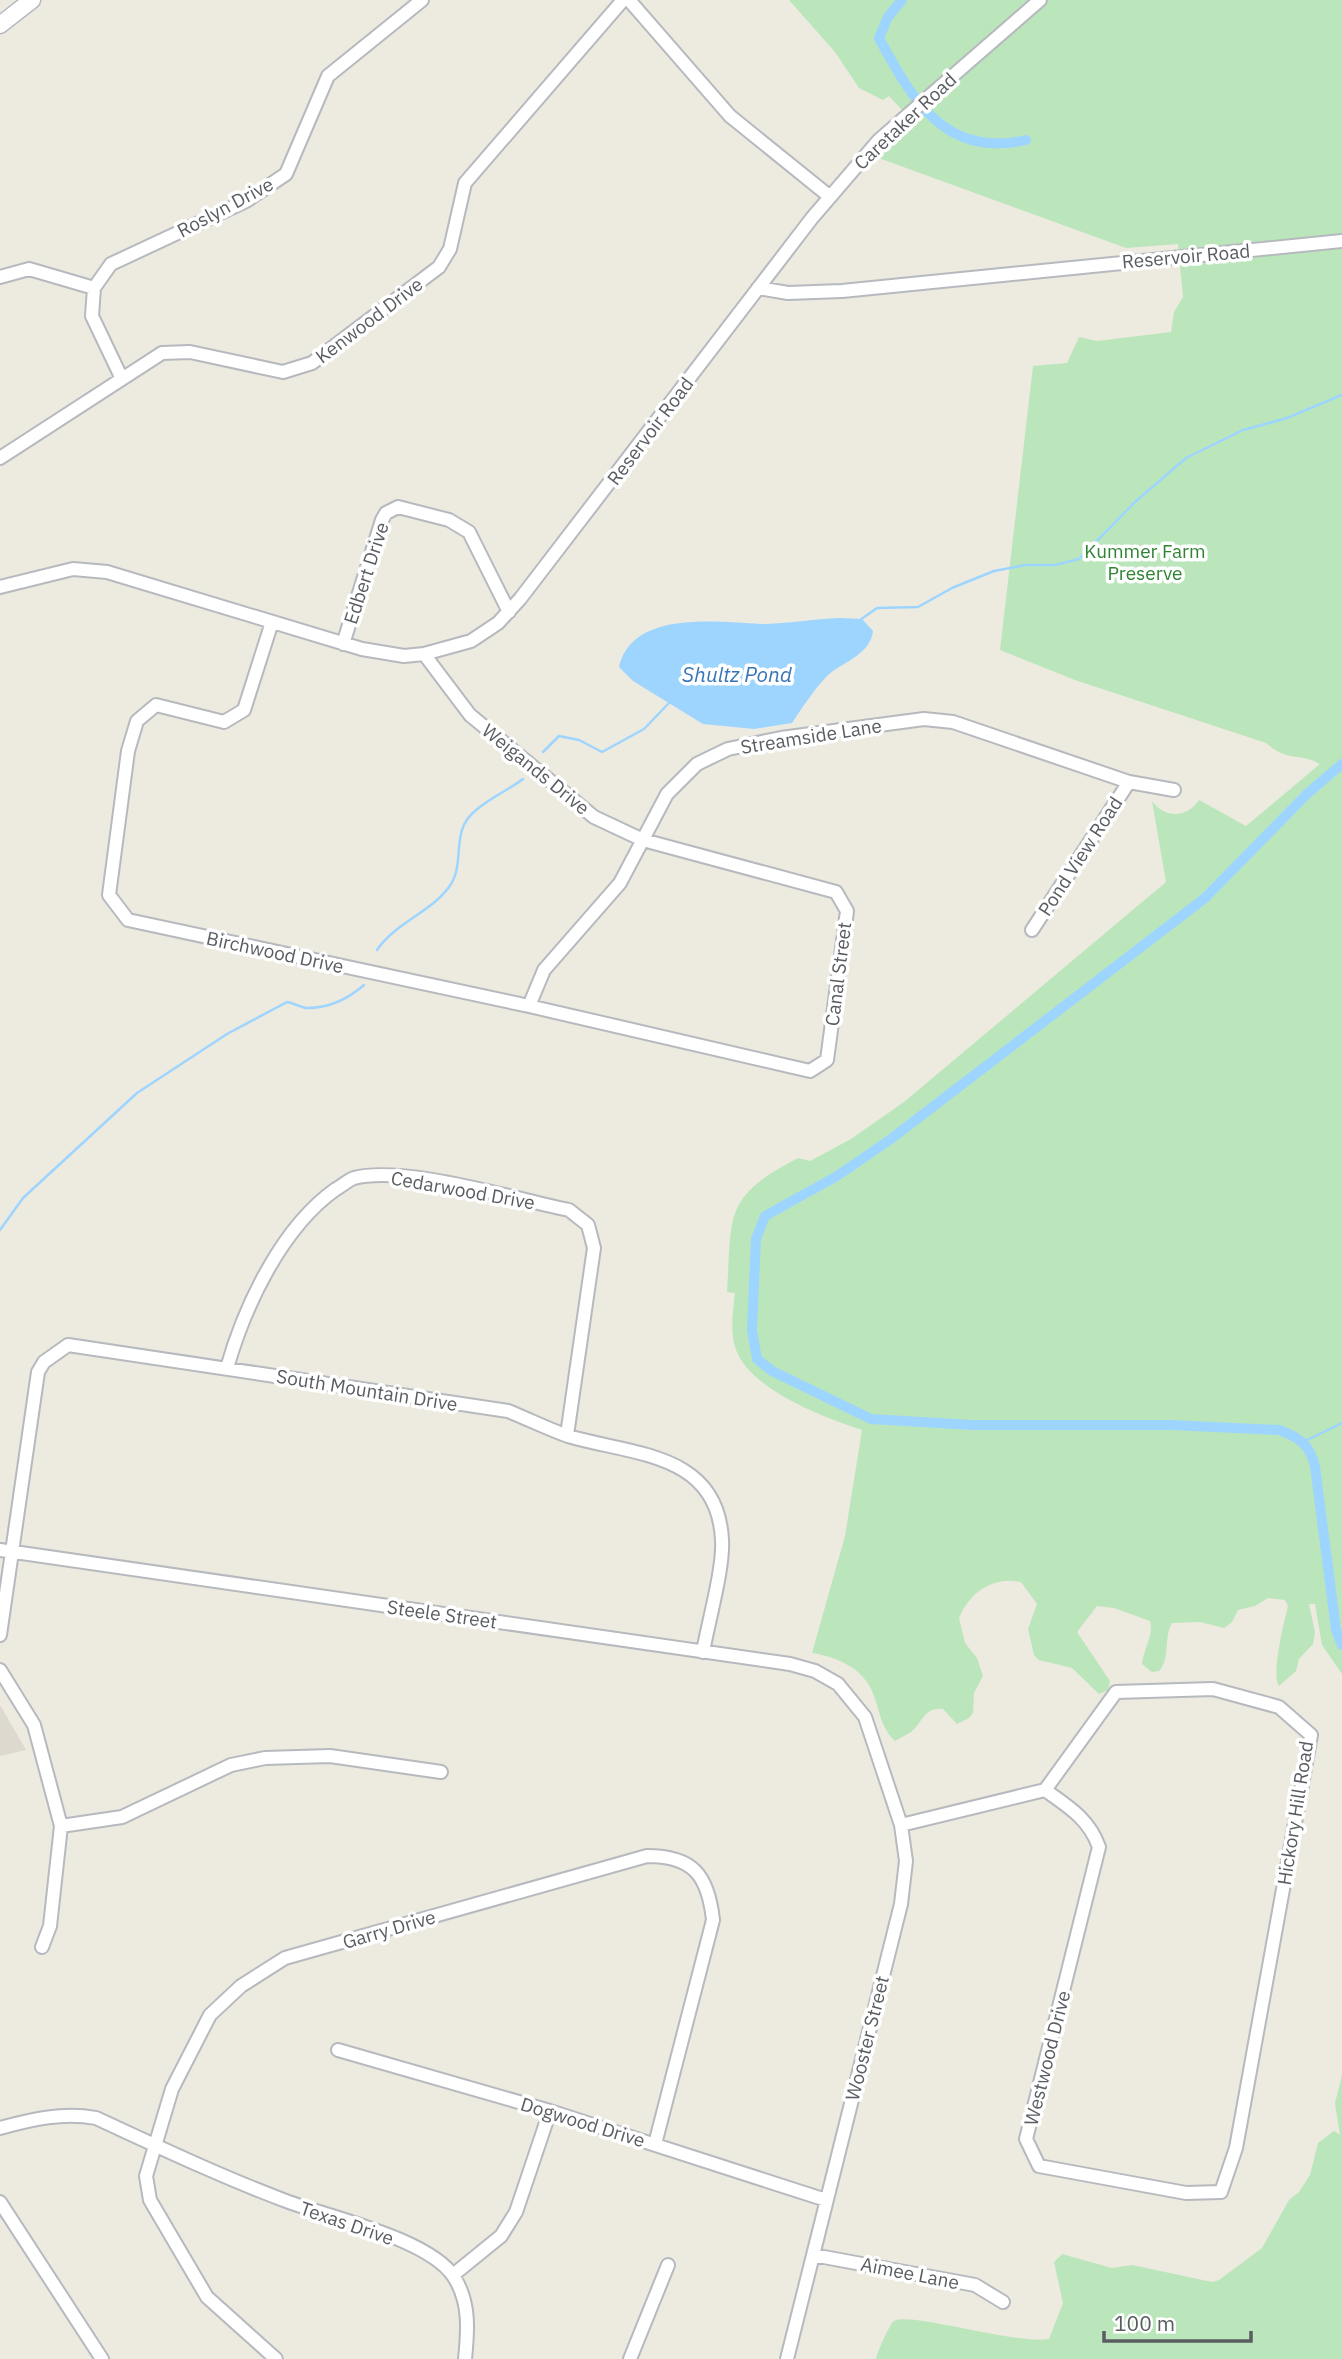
<svg xmlns="http://www.w3.org/2000/svg" width="1342" height="2359" viewBox="0 0 1342 2359" font-family="'IBM Plex Sans',sans-serif">
<style>
.education{fill:#ddd9cf}
.green{fill:#bbe6bb}
.water{fill:#9ed5ff}
.lines{fill:none;stroke-linecap:round;stroke-linejoin:round}
.stream{stroke:#9ed5ff;stroke-width:2.5}
.canal{stroke:#9ed5ff;stroke-width:10}
.street-casing{stroke:#b6b9be;stroke-width:16}
.secondary-casing{stroke:#b6bac0;stroke-width:19}
.street{stroke:#fff;stroke-width:12}
.secondary{stroke:#fff;stroke-width:16}
.labels{text-anchor:middle;dominant-baseline:central;stroke-width:7;stroke-linejoin:round;paint-order:stroke}
.street-label{font-size:19px;fill:#595d62;stroke:#fff}
.park-label{font-size:19px;fill:#2f8333;stroke:#fff}
.water-label{font-size:21px;font-style:italic;fill:#3775b6;stroke:#fff}
</style>
<rect width="100%" height="100%" fill="#edeae0"/>
<path class="education" d="M0,1705L26,1750L0,1756Z"/>
<path class="green" d="M789,0H1342V1674L1322,1645L1315,1604H1309L1315,1632L1313,1644L1299,1659L1296,1671L1279,1686C1271,1675 1284,1622 1288,1606L1285,1600L1268,1598L1255,1606L1238,1610L1232,1622L1224,1628L1200,1622L1172,1623C1163,1639 1171,1658 1159,1671L1152,1672L1142,1664C1143,1650 1154,1635 1150,1621L1114,1608L1097,1606L1077,1632L1110,1681L1108,1690L1099,1694L1072,1668L1039,1660L1034,1655L1028,1629L1037,1604L1021,1582C993,1576 970,1592 959,1618L965,1643L977,1658L983,1676L974,1693L973,1713L969,1718L957,1724L943,1709C923,1707 923,1723 911,1732C906,1735 900,1738 895,1741C881,1728 880,1712 874,1696C865,1669 838,1657 812,1653L845,1536L862,1430C823,1417 748,1389 735,1347C730,1330 733,1310 735,1293L727,1292C732,1214 723,1197 798,1158L810,1161L851,1139L904,1102L1166,882L1152,801C1165,819 1187,818 1199,800L1246,826L1320,764C1298,752 1289,763 1266,743L1075,680L1000,650L1033,366L1067,363L1079,337L1097,341L1171,332L1174,312L1183,297L1178,244L1126,248L876,157L914,123L889,96L883,100L859,88L835,52Z
M1342,2075V2359H876C877,2353 890,2323 894,2321C908,2311 1017,2345 1049,2339L1063,2303L1054,2262L1062,2254L1112,2268L1132,2265L1212,2282L1219,2280L1262,2248L1289,2200L1299,2192L1310,2175L1318,2143L1334,2131L1340,2135L1335,2103Z"/>
<path class="water" d="M840,618L862,619L873,631C870,656 841,662 826,677C813,691 802,708 792,723L754,729L703,724L633,681L619,667C632,610 716,622 760,624C786,624 813,619 840,618Z"/>
<g class="lines">
<path class="stream" d="M860,620L877,608L918,607L952,588L994,571L1026,565H1055L1079,559L1135,502L1186,458L1243,430L1287,418L1342,395
M543,752L559,736L579,740L602,752L644,729L670,702
M377,950C395,923 430,913 449,887C462,869 456,849 462,830C468,807 505,793 523,779
M0,1230L23,1198L137,1093L227,1034L287,1002C295,1003 300,1008 308,1008C329,1008 349,998 364,985
M1303,1442L1342,1423"/>
<path class="canal" d="M902,0L888,17L879,38C912,99 945,159 1026,140
M1342,764L1308,793L1205,898L891,1139L837,1176L765,1216L756,1239L752,1330L757,1359L772,1371L871,1419L972,1425H1171L1279,1430C1299,1437 1310,1445 1315,1466L1336,1630L1342,1645"/>
<g class="street-casing">
<path id="street" d="M629,0L730,116L829,196
M0,277L29,269L94,288
M758,288L788,293L842,291L1342,241
M122,379L92,316L94,288L111,264L246,201L286,174L328,76L422,0
M0,458L162,353L190,352L283,372L312,363L439,267L450,249L465,183L623,0
M0,587L73,569L107,572L362,649L404,656L424,654L471,641L498,623L520,599L812,218L879,140L1040,0
M272,622L244,710L224,722L156,705L137,721L128,751L109,895L128,920L529,1006L810,1071L827,1060L847,911L836,892L643,840L594,817L470,715L424,654
M343,644L382,520L386,513L398,507L449,520L469,532L509,612
M1032,930L1129,782
M529,1006L544,970L620,883L667,794L697,764L728,749L781,738L924,719L953,722L1129,782L1174,790
M227,1368C245,1305 282,1227 336,1189C342,1186 348,1180 354,1178C404,1165 515,1199 569,1210L588,1225L594,1248L567,1435
M0,1550L790,1664L815,1671L838,1684L865,1717L901,1825L906,1861L901,1904L787,2359
M0,1635L38,1372L44,1362L68,1345L508,1411C528,1419 548,1429 568,1436C632,1455 718,1452 722,1540C724,1567 708,1623 703,1652
M0,1670L34,1725L61,1826L50,1926L42,1947
M901,1825L1045,1790L1116,1692L1213,1689L1279,1707L1311,1735L1236,2148L1221,2192L1186,2193L1039,2166L1026,2139L1099,1847C1089,1819 1069,1807 1045,1790
M61,1826L122,1817L231,1765L265,1758L330,1756L441,1772
M338,2050L550,2111L826,2200
M0,2128C33,2119 63,2112 96,2118C159,2147 222,2177 286,2201C329,2217 430,2239 454,2277C470,2302 468,2330 465,2359
M0,2202L102,2359
M813,2255L975,2285L1003,2302
M453,2275L501,2236L516,2212L550,2111
M276,2359L207,2297L150,2200L146,2176L172,2089L210,2015L241,1986L285,1958L647,1856C693,1856 708,1875 713,1920L655,2144
M630,2359L668,2265"/>
</g>
<g class="secondary-casing">
<path id="secondary" d="M0,25L32,0"/>
</g>
<use href="#street" class="street"/>
<use href="#secondary" class="secondary"/>
</g>
<g class="labels">
<g class="street-label">
<text transform="translate(905 121) rotate(-43)">Caretaker Road</text>
<text transform="translate(225 207) rotate(-28)">Roslyn Drive</text>
<text transform="translate(1186 256) rotate(-5)">Reservoir Road</text>
<text transform="translate(369 320) rotate(-37)">Kenwood Drive</text>
<text transform="translate(650 431) rotate(-53)">Reservoir Road</text>
<text transform="translate(366 573) rotate(-72)">Edbert Drive</text>
<text transform="translate(811 736) rotate(-9)">Streamside Lane</text>
<text transform="translate(536 769) rotate(39)">Weigands Drive</text>
<text transform="translate(1080 856) rotate(-57)">Pond View Road</text>
<text transform="translate(275 952) rotate(12)">Birchwood Drive</text>
<text transform="translate(838 974) rotate(-83)">Canal Street</text>
<text transform="translate(463 1190) rotate(10)">Cedarwood Drive</text>
<text transform="translate(367 1390) rotate(9)">South Mountain Drive</text>
<text transform="translate(442 1614) rotate(8)">Steele Street</text>
<text transform="translate(1295 1813) rotate(-81)">Hickory Hill Road</text>
<text transform="translate(389 1929) rotate(-16)">Garry Drive</text>
<text transform="translate(867 2038) rotate(-76)">Wooster Street</text>
<text transform="translate(1047 2058) rotate(-76)">Westwood Drive</text>
<text transform="translate(583 2122) rotate(17)">Dogwood Drive</text>
<text transform="translate(347 2223) rotate(19)">Texas Drive</text>
<text transform="translate(910 2273) rotate(11)">Aimee Lane</text>
</g>
<g class="park-label">
<text x="1145" y="551">Kummer Farm<tspan x="1145" dy="22">Preserve</tspan></text>
</g>
<g class="water-label">
<text x="737" y="674">Shultz Pond</text>
</g>
</g>
<path d="M1104 2331v10h147v-10" fill="none" stroke="#595d62" stroke-width="3.5"/>
<text x="1114" y="2331" font-size="21" fill="#595d62" stroke="#ffffff" stroke-width="5" paint-order="stroke">100 m</text>
</svg>
